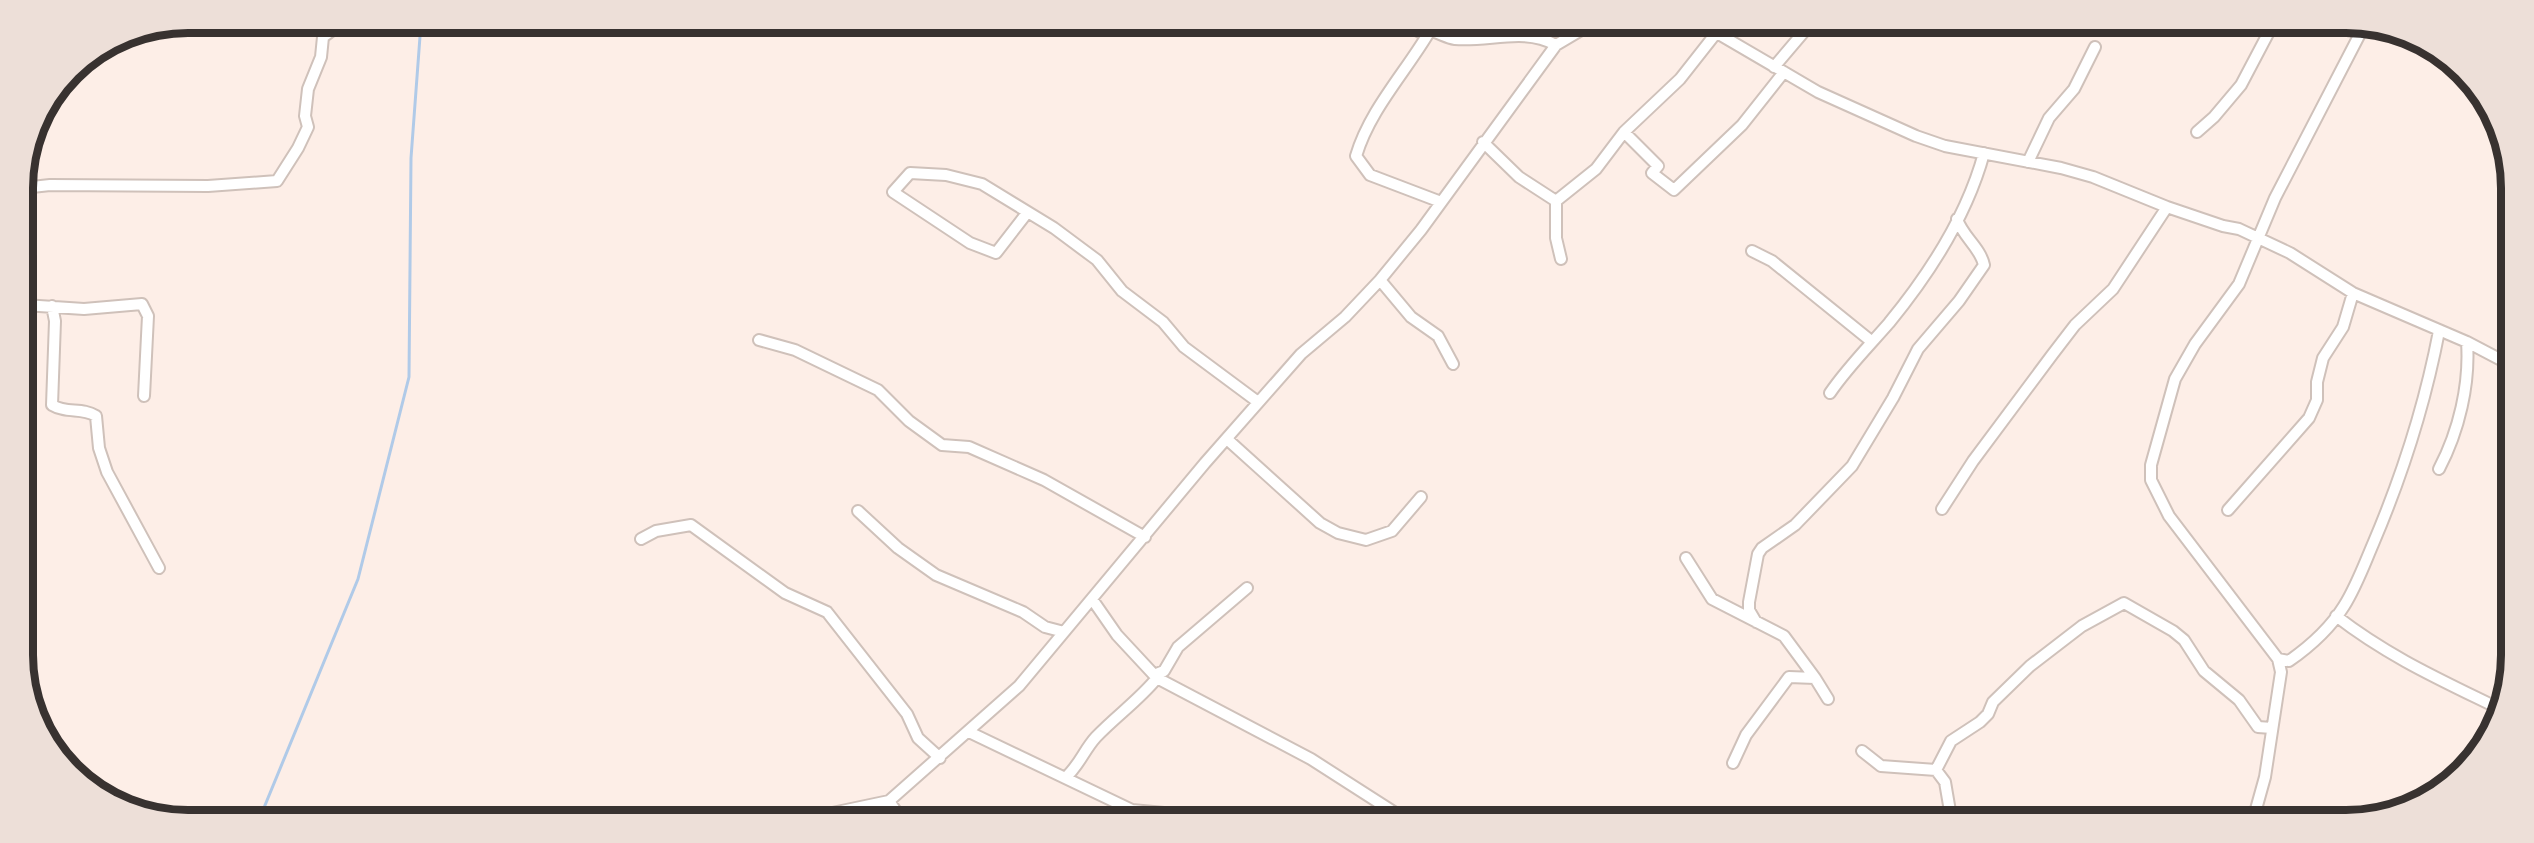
<svg xmlns="http://www.w3.org/2000/svg" width="2534" height="843" viewBox="0 0 2534 843" font-family="'IBM Plex Serif',serif">
<style>
.lines{fill:none;stroke-linecap:round;stroke-linejoin:round}
.stream{stroke:#b0cae8;stroke-width:3}
.minor-casing{stroke:#cfc1ba;stroke-width:14}
.minor{stroke:#fff;stroke-width:10}
.rim{fill:none;stroke:#383230;stroke-width:8}
</style>
<rect width="100%" height="100%" fill="#fdeee7"/>
<g class="lines">
<path class="stream" d="M261,815L358,579L409,377L411,158L421,23"/>
<g class="minor-casing">
<path id="minor" d="M1409,26L1420,32C1434,28 1442,37 1455,39C1490,42 1524,27 1556,45
M1428,26L1431,29C1406,72 1370,109 1356,156L1370,175L1441,202
M1705,26L1818,92L1916,136L1945,146L2061,168L2093,177L2167,207L2223,226L2239,229L2290,253L2353,293L2467,342L2507,363
M1774,67L1808,27
M1624,132L1658,166L1652,173L1674,190L1742,125L1784,72
M2197,132L2214,117L2241,85L2271,28
M1483,142L1519,177L1556,201
M2028,162L2049,118L2074,89L2095,47
M23,188L50,185L208,186L277,181L298,148L308,127L305,116L308,89L321,57L323,37L338,26
M1027,213L996,253L970,243L893,192L910,173L946,175L982,184L1054,228L1097,260L1122,291L1163,322L1184,347L1258,402
M1752,251L1772,261L1871,341
M1561,259L1556,238V201L1596,169L1624,132L1680,79L1717,32
M1380,280L1411,317L1438,336L1453,364
M24,305L84,309L142,304L148,316L144,396
M52,306L55,321L52,405C67,414 82,407 96,416L99,448L107,472L159,568
M759,340L795,350L878,390L909,421L942,445L969,447L1044,480L1145,537
M1830,393C1847,368 1869,346 1889,323C1930,273 1967,216 1984,153
M1228,440L1320,523L1338,533L1366,540L1392,531L1421,497
M2439,469C2459,431 2470,384 2467,342
M1942,509L1973,461L2052,355L2075,325L2113,289L2167,207
M2228,510L2309,418L2317,400V382L2323,358L2343,327L2353,293
M858,511L898,548L936,575L1023,612L1045,627L1064,632
M641,539L656,531L691,525L785,593L827,612L907,714L918,738L940,758
M1686,558L1712,599L1784,636L1815,678
M1092,599L1117,635L1157,678L1311,759L1403,818
M2336,616C2389,657 2441,680 2500,709
M1756,622L1749,610V602L1758,554L1762,548L1795,525L1852,466L1893,398L1918,349L1959,301L1984,265C1980,247 1963,237 1957,219
M2278,659L2289,661C2309,647 2331,627 2344,606C2356,587 2364,565 2373,544C2402,476 2425,404 2439,331
M1154,675L1164,671L1178,647L1247,588
M969,732L1132,810L1164,813L1171,817
M1862,751L1881,766L1936,770L1945,782L1951,817L1943,819
M1733,763L1746,735L1789,677L1815,678L1828,699
M1936,770L1951,741L1980,722L1988,714L1993,702L2030,666L2082,626L2124,603L2173,631L2184,640L2204,671L2239,700L2258,727L2272,728
M1065,778C1079,766 1084,750 1096,737C1116,716 1139,700 1157,678
M889,801L900,817
M818,816L889,801L1019,686L1205,463L1301,354L1345,317L1380,280L1421,230L1556,45L1588,26
M2253,820L2265,777L2281,672L2278,659L2169,516L2151,480V465L2175,379L2195,344L2239,284L2275,198L2363,28"/>
</g>
<use href="#minor" class="minor"/>
</g>
<path d="M0 0H2534V843H0ZM188 33H2346A155 155 0 0 1 2501 188V655A155 155 0 0 1 2346 810H188A155 155 0 0 1 33 655V188A155 155 0 0 1 188 33Z" fill="#eddfd8" fill-rule="evenodd"/>
<path class="rim" d="M188 33H2346A155 155 0 0 1 2501 188V655A155 155 0 0 1 2346 810H188A155 155 0 0 1 33 655V188A155 155 0 0 1 188 33Z"/>
</svg>
